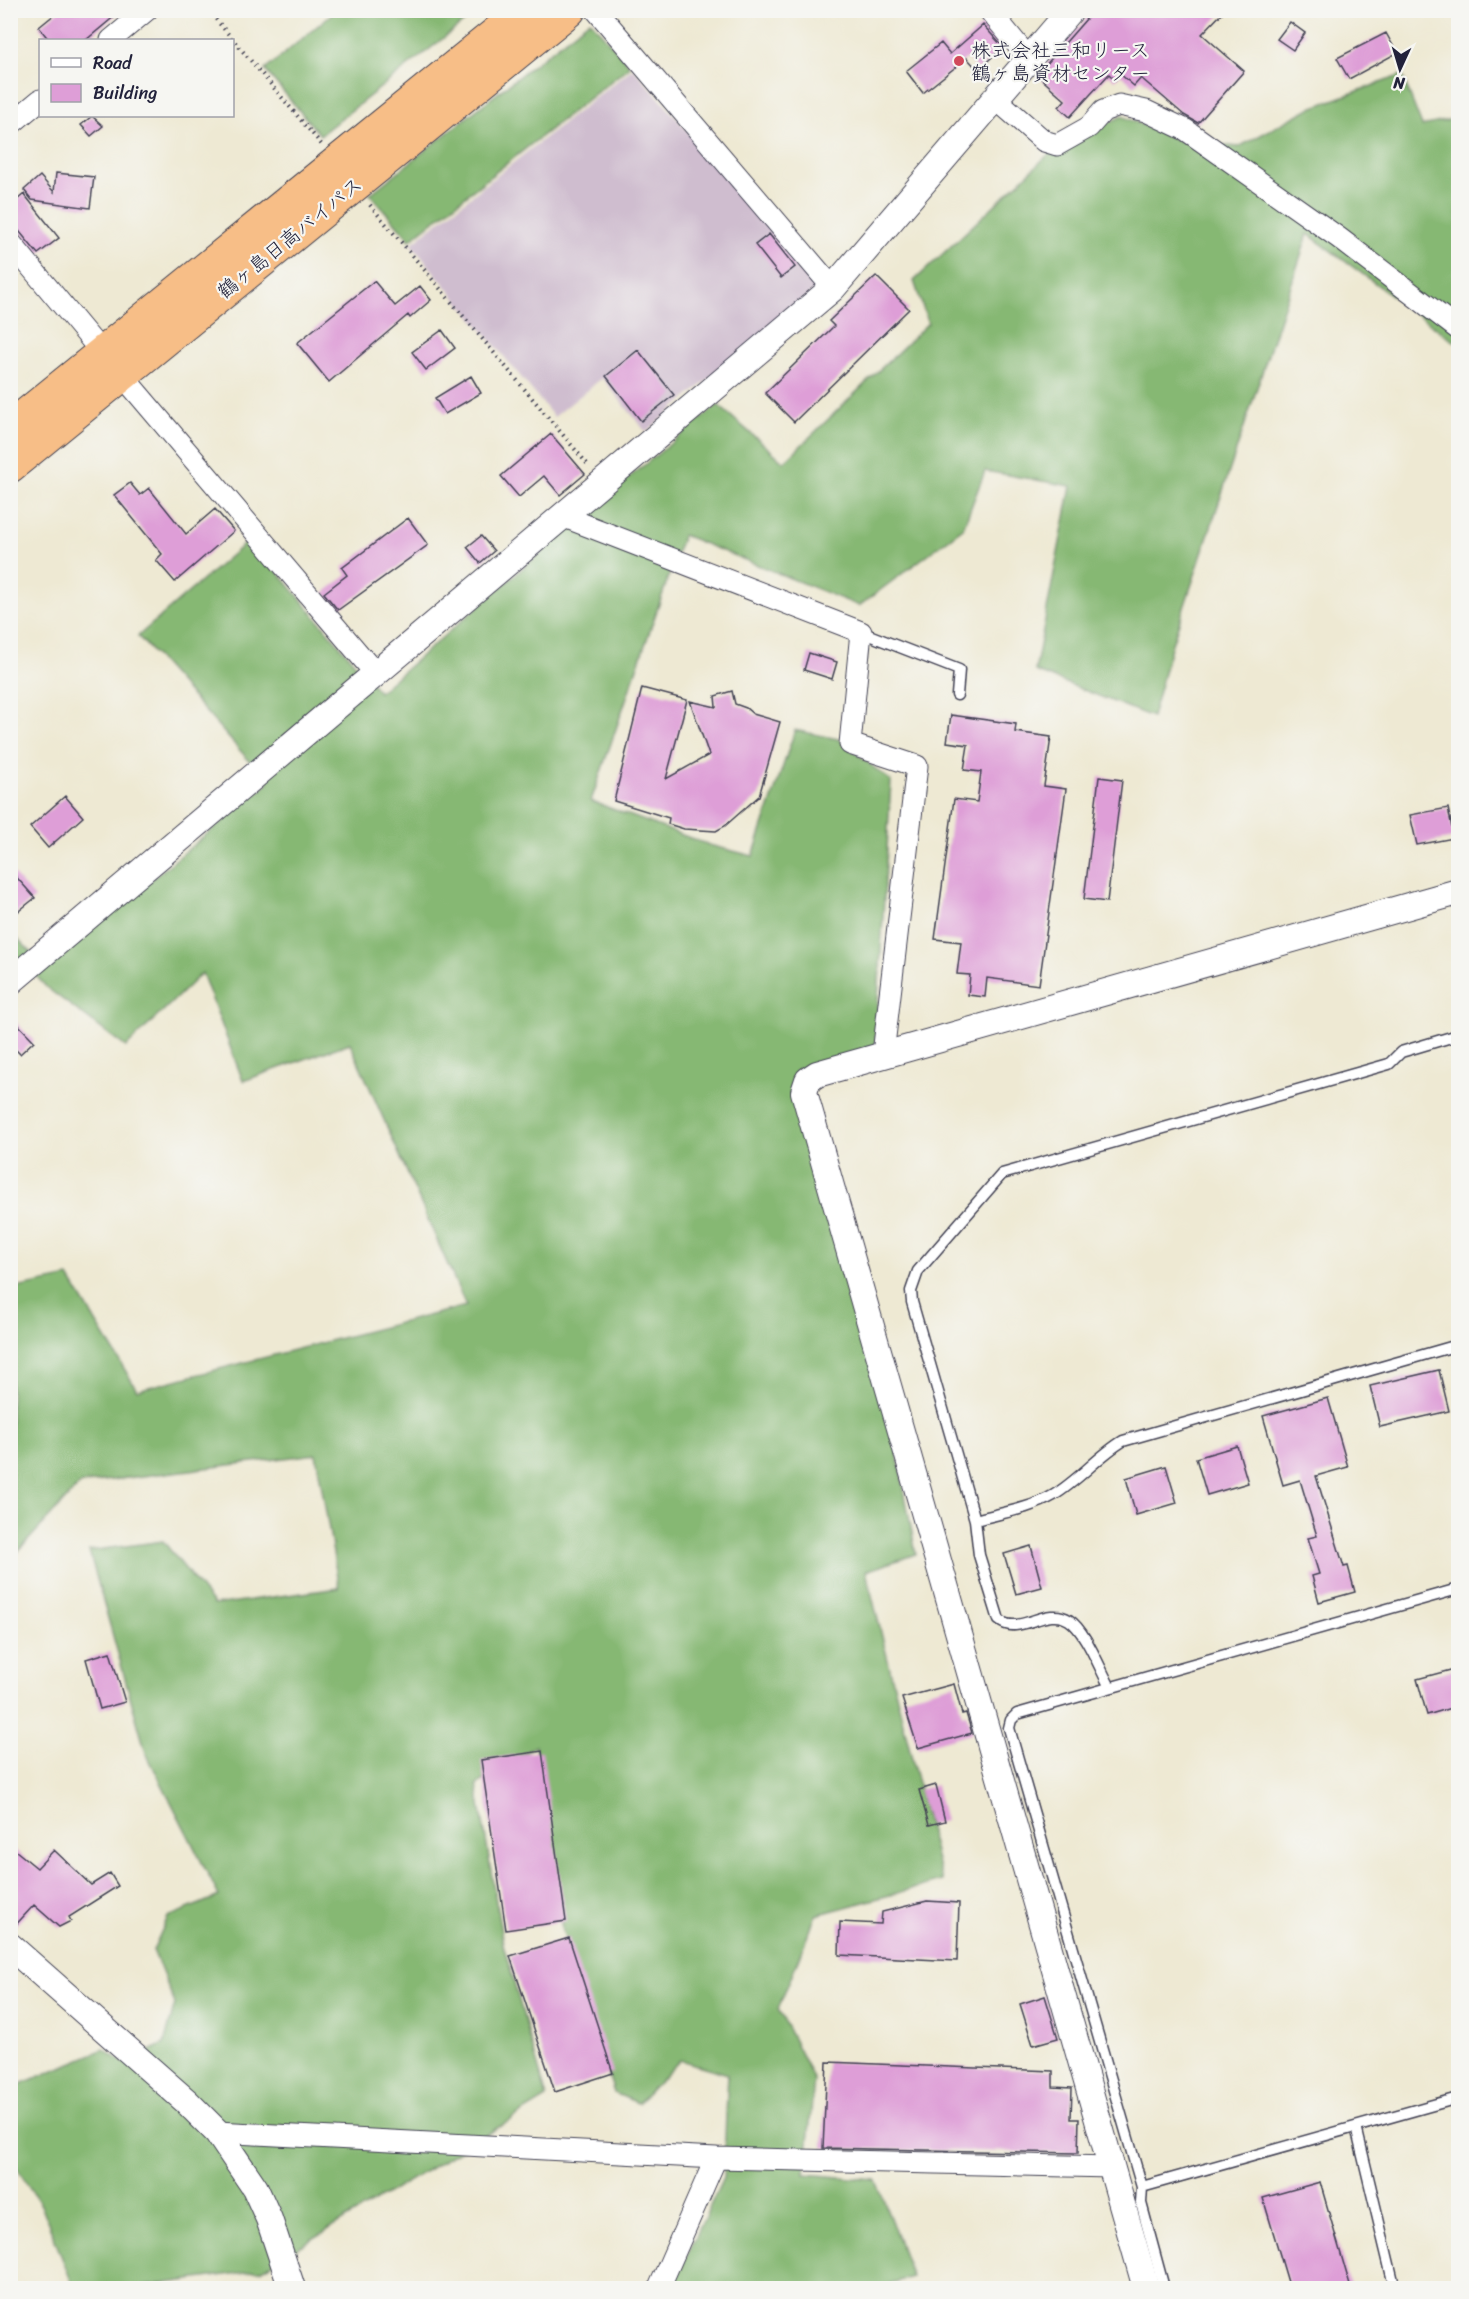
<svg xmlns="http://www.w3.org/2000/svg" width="1469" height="2299" viewBox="0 0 1469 2299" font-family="Sriracha,'Klee One',sans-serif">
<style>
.industrial{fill:#cfbdcf}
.forest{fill:#86b873;stroke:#546d57;stroke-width:1.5}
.building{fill:#de9ed7}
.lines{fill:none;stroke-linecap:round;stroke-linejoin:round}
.service-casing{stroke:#414052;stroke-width:13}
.minor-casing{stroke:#414052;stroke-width:23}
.tertiary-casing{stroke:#414052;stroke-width:28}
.trunk-casing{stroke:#414052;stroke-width:35}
.path{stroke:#414052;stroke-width:4;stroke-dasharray:1.5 4.5;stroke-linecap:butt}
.service{stroke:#fff;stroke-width:10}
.minor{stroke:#fff;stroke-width:21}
.tertiary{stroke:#fff;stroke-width:26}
.trunk{stroke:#f7be87;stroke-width:33}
.poi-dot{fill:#d1495b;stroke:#f6f6f2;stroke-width:2}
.labels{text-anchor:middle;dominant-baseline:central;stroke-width:4.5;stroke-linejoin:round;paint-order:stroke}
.poi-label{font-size:20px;fill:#22223b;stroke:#f6f6f2;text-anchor:start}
.street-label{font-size:20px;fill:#22223b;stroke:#f6f6f2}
</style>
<rect width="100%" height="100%" fill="#f6f6f2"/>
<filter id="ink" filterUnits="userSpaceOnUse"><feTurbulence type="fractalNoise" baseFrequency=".0167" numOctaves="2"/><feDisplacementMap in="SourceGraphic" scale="12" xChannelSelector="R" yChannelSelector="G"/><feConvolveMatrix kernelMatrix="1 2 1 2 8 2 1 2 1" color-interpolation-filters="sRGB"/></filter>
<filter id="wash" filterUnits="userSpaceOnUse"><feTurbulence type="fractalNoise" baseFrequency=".008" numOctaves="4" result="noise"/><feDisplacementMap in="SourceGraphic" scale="24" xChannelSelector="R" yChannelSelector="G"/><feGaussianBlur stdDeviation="1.35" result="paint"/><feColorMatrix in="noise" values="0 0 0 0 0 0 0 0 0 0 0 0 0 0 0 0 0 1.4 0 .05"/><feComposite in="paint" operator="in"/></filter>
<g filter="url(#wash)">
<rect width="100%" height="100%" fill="#eee9d3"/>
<path class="industrial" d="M633,68L821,285L646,432L602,378L554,417L411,244Z"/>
<path class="forest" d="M335,11V10L478,11L320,135L265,70Z
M590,20L630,66L410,240L370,194Z
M1402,75L1422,126L1458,118V344L1308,234L1171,647L1152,717L1035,671L1071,486L985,471L963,528L859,606L683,535L591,801L709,845L753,856L795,730L838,739L891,781L875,1050L797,1077L894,1436L916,1554L866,1571L942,1881L816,1915L778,2009L814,2080L805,2174L876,2180L912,2277L875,2288H672L723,2178L728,2074L680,2060L638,2103L614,2093L562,1929L535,1746L477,1785L503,1944L547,2098L261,2270L132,2288H74L41,2205L11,2159V2088L104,2049L124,2063L164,2044L175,2004L153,1950L168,1917L219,1896L146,1753L89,1551L163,1541L214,1605L339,1588L316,1454L80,1484L11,1559V1289L69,1277L137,1390L466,1306L350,1043L243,1081L202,973L126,1047L47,988L21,959L11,967V933L46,966L269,783L138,636L250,539L379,692L616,488L718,405L784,462L928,323L914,281L1051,152L1122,116L1180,141L1239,147L1308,109Z"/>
<g id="blocks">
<path class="building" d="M60,10H122L86,40H49L39,27Z
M1094,10H1225L1202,34L1244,71L1198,123L1184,115L1141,78L1134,86L1120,74L1115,80L1109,74L1070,117L1059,107L1065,100L1037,75Z
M1290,22L1305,33L1293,50L1277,39Z
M983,25L1003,47L978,70L967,58L923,93L906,71L941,43L950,54Z
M1386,33L1397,53L1349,79L1337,58Z
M92,116L103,126L91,136L81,125Z
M56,173L94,177L90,208L32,200L24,190L40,176L54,192Z
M24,194L59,238L38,254L10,220V206Z
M769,234L795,267L781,278L755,245Z
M876,276L909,309L794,422L765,393L834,326L829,321Z
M374,281L395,306L420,286L431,300L410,318L408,315L329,382L297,343Z
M442,330L455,348L426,370L412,352Z
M638,350L674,395L641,421L606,376Z
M471,376L481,393L445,414L435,398Z
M551,434L585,474L560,495L544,476L519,497L501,476Z
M130,483L140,495L149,488L186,534L215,509L234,531L175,582L156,560L162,554L114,495Z
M408,518L428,545L338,610L324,593L347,575L342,568Z
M481,536L494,551L480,563L467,547Z
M809,653L837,662L832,679L804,670Z
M642,688L687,700L666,779L709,755L690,701L716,707L715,696L732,691L735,704L746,708L753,714L780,722L759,796L725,826L716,831L684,829L668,824L669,818L614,801Z
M951,715L1016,724L1015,732L1051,737L1044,786L1066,789L1039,985L987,978L985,997L968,995L970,975L957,974L961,942L935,939L954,799L977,802L981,772L964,770L968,745L947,742Z
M1099,777L1122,780L1107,902L1084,899Z
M65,796L83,817L48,848L30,827Z
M1448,808L1454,838L1417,845L1410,815Z
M10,870L35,898L10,918Z
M10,1016L34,1041L20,1054L10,1044Z
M1439,1370L1449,1411L1380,1427L1370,1386Z
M1328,1398L1348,1467L1316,1476L1344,1567L1348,1566L1355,1592L1319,1602L1312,1576L1319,1574L1308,1538L1317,1536L1300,1480L1283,1485L1263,1416Z
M1237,1446L1248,1483L1207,1495L1196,1458Z
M1166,1466L1177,1503L1136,1515L1126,1478Z
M1031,1546L1042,1587L1016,1594L1004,1554Z
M110,1652L125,1702L100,1709L86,1659Z
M1458,1668V1706L1427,1715L1417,1679Z
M954,1684L962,1714L966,1713L972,1733L918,1748L902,1698Z
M542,1751L566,1921L506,1930L481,1760Z
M936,1785L945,1821L929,1825L919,1790Z
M10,1846L37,1868L54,1850L91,1885L110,1873L118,1886L69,1917L71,1921L59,1927L34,1905L10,1931Z
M927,1901L959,1903L957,1961L839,1955L840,1922L881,1924L882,1912Z
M569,1938L613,2073L555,2092L510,1956Z
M1045,1996L1058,2038L1033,2045L1020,2004Z
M827,2062L1053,2071V2087L1072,2088L1071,2119H1079L1078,2153L823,2148Z
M1320,2182L1351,2289H1290L1263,2198Z"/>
</g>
</g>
<g filter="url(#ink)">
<use href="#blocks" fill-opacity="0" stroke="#414052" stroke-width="1.5"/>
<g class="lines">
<g class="service-casing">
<path id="service" d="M861,632L959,670L957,695
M975,1520C1001,1513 1030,1509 1054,1495C1079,1480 1098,1456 1123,1441L1458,1345
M1110,1687C1100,1669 1085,1630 1069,1620C1046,1605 1019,1637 999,1620L979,1555L975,1520L912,1302L911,1291L918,1271L1002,1174L1389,1064L1401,1052L1458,1035
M1356,2127L1393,2281
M1142,2187L1458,2098
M1164,2288L1141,2203L1142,2187L1009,1728L1011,1720L1017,1714L1458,1589"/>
</g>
<g class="minor-casing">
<path id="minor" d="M596,10L833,288
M989,10L1030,60
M111,40L147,10
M996,99L1044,141L1057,145L1089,127L1103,111L1119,105L1146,111L1186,130L1339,238L1458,329
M10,125L40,100
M10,242L103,354
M122,375L375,673
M562,516L861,632L850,744L917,766L883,1054
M217,2132L716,2158
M659,2288L716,2158L1112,2167"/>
</g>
<g class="tertiary-casing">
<path id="tertiary" d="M10,982L833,288L1071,10
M10,1946L186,2101L217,2132L255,2188L269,2219L292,2288
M1146,2288L804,1092L808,1080L817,1074L1458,892"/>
</g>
<g class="trunk-casing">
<path id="trunk" d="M10,428L525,10
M10,466L569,10"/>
</g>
<path class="path" d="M208,10L322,145
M370,205L589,466"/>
<use href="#service" class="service"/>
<use href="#minor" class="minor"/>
<use href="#tertiary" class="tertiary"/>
<use href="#trunk" class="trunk"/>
</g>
</g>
<circle class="poi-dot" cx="959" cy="61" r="6"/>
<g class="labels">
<g class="poi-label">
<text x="971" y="50">株式会社三和リース<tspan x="971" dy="23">鶴ヶ島資材センター</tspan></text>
</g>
<g class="street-label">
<text transform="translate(290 238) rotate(-39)">鶴ヶ島日高バイパス</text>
</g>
</g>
<rect width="1469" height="2299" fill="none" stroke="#f6f6f2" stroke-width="36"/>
<rect x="39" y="39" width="195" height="78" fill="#f6f6f2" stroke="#a1a1a9" stroke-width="1.5"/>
<rect x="51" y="58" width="30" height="9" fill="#ffffff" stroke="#a1a1a9" stroke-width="1.5"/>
<text x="93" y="69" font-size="18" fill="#22223b">Road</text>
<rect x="51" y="84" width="30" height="18" fill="#de9ed7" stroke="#a1a1a9" stroke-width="1.5"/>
<text x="93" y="99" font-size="18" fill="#22223b">Building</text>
<g transform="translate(1400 69) rotate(184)" stroke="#f6f6f2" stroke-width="4.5" paint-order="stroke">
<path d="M0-4.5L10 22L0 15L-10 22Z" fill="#22223b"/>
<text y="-9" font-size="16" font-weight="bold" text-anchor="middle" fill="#22223b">N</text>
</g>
</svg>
